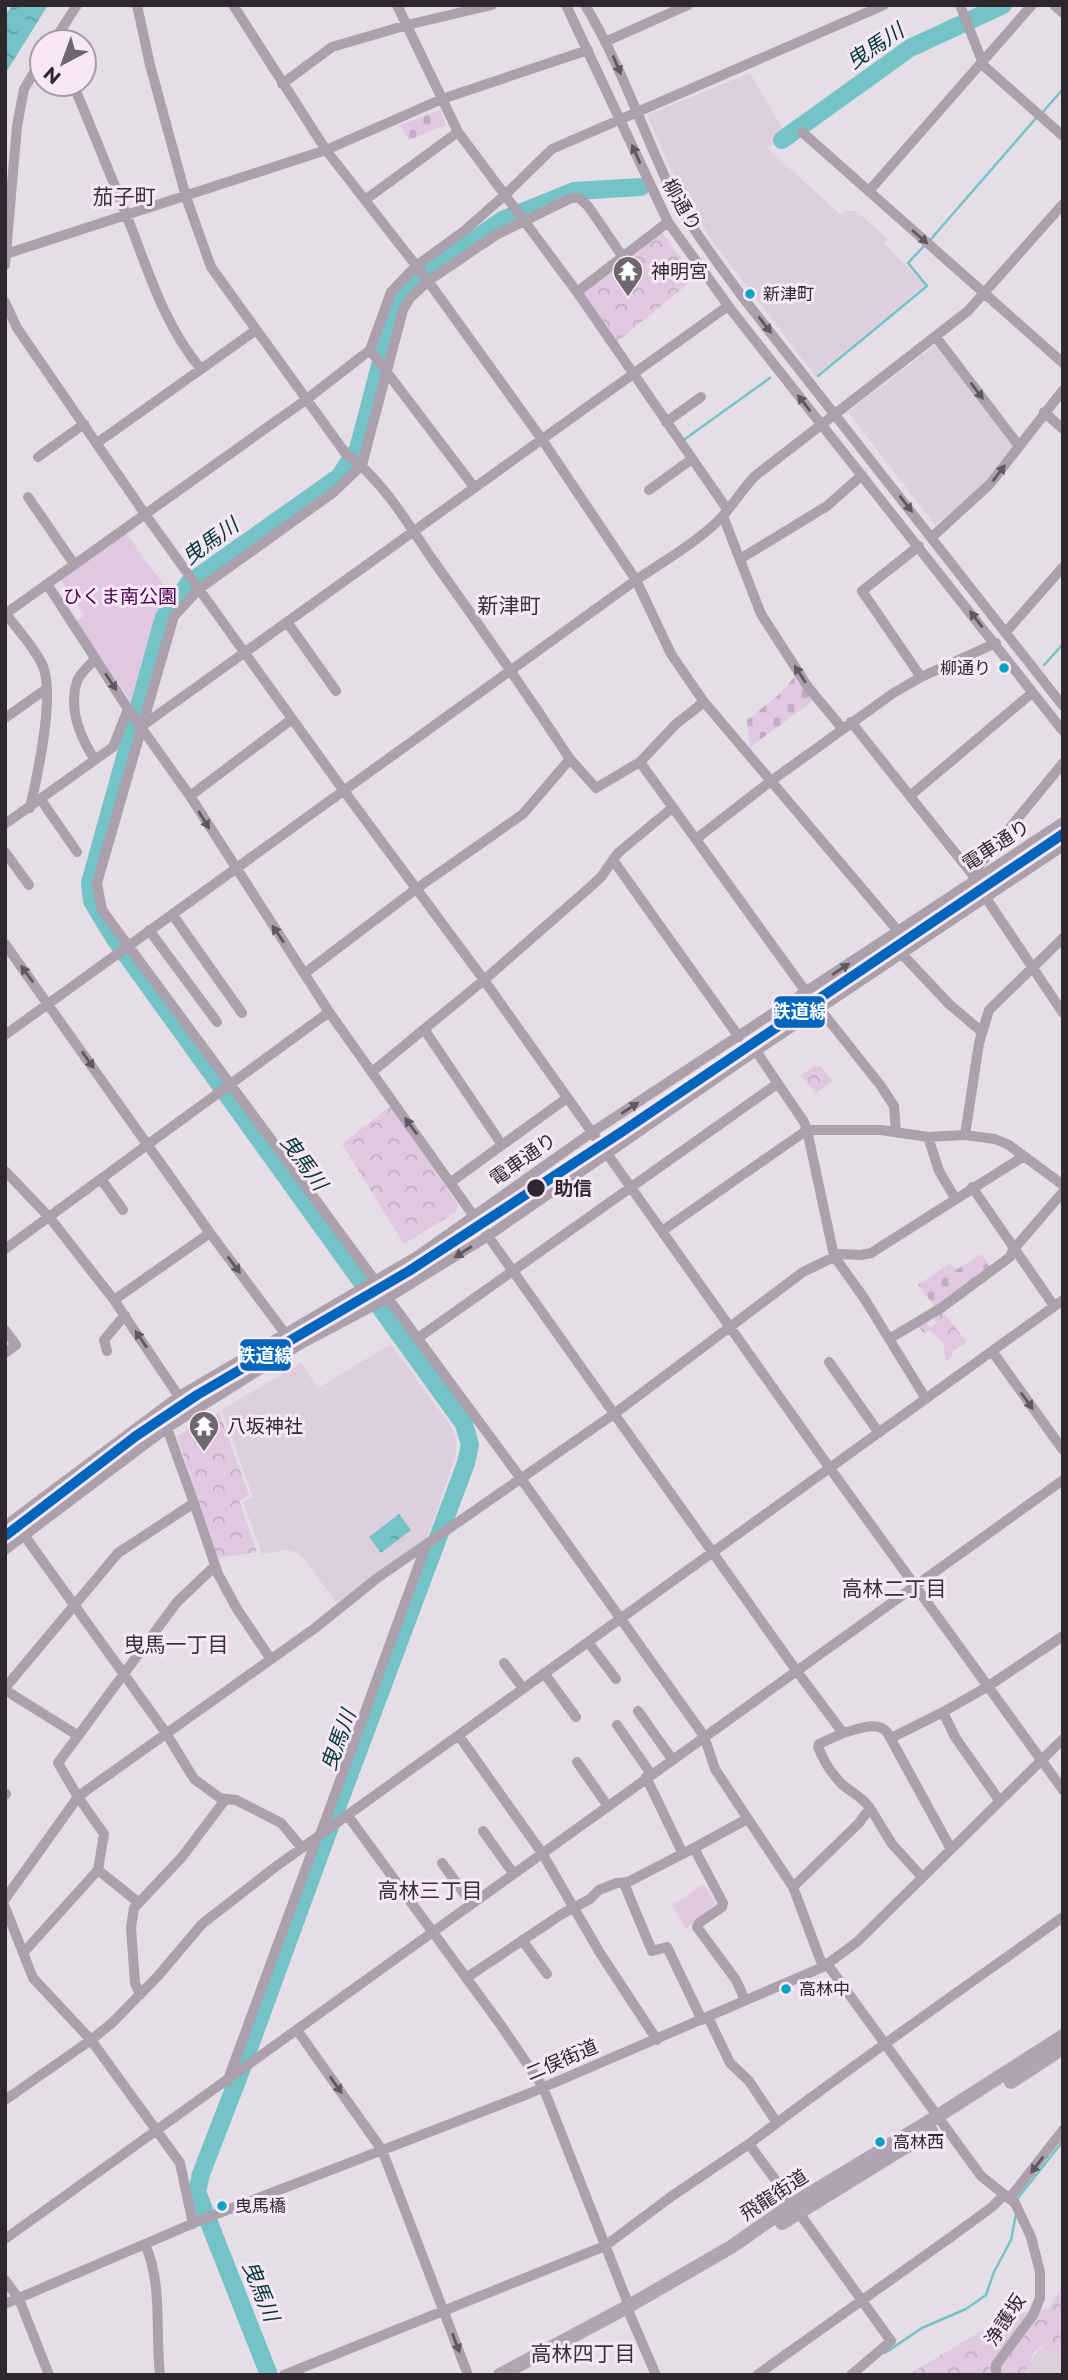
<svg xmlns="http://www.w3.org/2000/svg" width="1068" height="2380" viewBox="0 0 1068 2380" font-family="Montserrat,'Noto Sans JP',sans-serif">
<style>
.built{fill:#ddcfdd}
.forest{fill:url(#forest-crowns)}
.cemetery{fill:url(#cemetery-stones)}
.park{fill:#e0c9e0}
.water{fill:url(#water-ripples)}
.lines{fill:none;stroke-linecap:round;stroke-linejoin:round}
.stream{stroke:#73c3c7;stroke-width:2.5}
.river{stroke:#73c3c7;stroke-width:18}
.minor{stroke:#aba0ab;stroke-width:10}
.highway{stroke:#b1a4b2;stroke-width:14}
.rail-1-casing{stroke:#f8e8f7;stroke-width:16}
.rail-1{stroke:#0065bd;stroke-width:10}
.oneway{fill:#605860}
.bus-dot{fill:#02a3c6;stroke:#f8e8f7;stroke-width:2.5}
.stop-dot{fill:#2e282e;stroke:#f8e8f7;stroke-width:2.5}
.labels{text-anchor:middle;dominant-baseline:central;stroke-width:6;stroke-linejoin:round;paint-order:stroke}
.bus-label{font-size:17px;fill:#2e282e;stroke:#f8e8f7;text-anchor:start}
.street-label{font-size:19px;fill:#2e282e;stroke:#f8e8f7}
.poi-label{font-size:19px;fill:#2e282e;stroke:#f8e8f7;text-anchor:start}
.park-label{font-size:19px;fill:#4a004d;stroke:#f8e8f7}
.stop-label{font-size:19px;font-weight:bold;fill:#2e282e;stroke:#f8e8f7;text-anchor:start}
.water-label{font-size:21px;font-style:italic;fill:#003738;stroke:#f8e8f7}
.neighbourhood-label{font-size:21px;fill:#3a2f3a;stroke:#f8e8f7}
.line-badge{stroke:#f8e8f7;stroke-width:2.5}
.badge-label{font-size:19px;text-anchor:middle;font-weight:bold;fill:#fff}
</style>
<defs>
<pattern id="forest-crowns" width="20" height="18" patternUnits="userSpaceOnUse" patternTransform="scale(1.75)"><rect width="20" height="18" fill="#e0c9e0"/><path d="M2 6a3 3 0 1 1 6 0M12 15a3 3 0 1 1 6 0" fill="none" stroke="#c0adc0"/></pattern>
<pattern id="cemetery-stones" width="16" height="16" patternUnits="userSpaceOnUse" patternTransform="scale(1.75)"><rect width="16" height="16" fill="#e0c9e0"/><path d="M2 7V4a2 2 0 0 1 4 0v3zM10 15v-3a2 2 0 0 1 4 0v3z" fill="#c0adc0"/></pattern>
<pattern id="water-ripples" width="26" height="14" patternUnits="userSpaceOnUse" patternTransform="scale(1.75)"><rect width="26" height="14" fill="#73c3c7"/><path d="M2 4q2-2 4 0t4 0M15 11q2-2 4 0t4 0" fill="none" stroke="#5f9ea2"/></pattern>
</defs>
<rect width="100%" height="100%" fill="#e6dee6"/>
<path class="built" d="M750,73L786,134L767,148L841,215L846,211H856L888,239L884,243L925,285L815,376L713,242L695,214L673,174L647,115Z
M936,344L1015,447L977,492L935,525L848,412Z
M391,1344L453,1429L456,1439V1455L428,1536L337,1603L299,1553L287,1550L262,1554L243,1502L253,1497L221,1410L301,1363L318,1388Z
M1063,2332V2375H1018L1039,2350Z"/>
<path class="forest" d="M662,232L695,278L617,342L582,293Z
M815,1065L817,1067L820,1066L833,1081L816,1093L800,1076Z
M392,1105L458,1205L456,1212L404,1244L342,1144Z
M942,1311L967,1342L952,1352V1356L946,1362L943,1343L930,1331L923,1333L917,1324L926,1322L930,1327L936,1323L932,1316Z
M219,1412L249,1495L239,1501L257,1552L218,1558L177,1436Z
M1063,2284V2358L1041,2346L1034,2352L1024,2375H908L1008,2315L1049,2309Z"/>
<path class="cemetery" d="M440,110L446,125L409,140L400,125Z
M795,676L813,701L750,747L747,720L781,693Z
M982,1254L991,1269L935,1307L918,1285L950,1263L956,1270Z"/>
<path class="park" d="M126,533L170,594L162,606L136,709L76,622L84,615L61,580Z
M704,1884L715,1904L686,1929L672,1905Z"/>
<path class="water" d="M12,5H48L5,74V16Z
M399,1514L411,1530L381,1553L369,1537Z"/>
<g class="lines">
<path class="stream" d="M1042,113L1063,89
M931,239L1037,117
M818,376L927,286L908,263L923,247
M685,439L770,378
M1044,665L1063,644
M1018,2198L1063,2141
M885,2353L922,2328L966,2309L986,2295L994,2272L1011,2240L1016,2214"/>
<path class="river" d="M782,140L910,48L1003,5
M269,2375L197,2192L201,2174L237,2081L332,1821L466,1463L470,1445L464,1424L115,939L92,901L90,883L164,617L189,583L339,477L358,449L396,305L405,292L417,280L502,220L574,191L641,187"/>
<path class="minor" d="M137,5L150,65L186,197L211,267L346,454C380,477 407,522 430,556C478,623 525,691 570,759
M233,5L326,150L428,281L541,438L636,580L671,654L704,702L771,781L696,839
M397,5L458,132L577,292L727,509
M566,5L668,222L732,311L1063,731
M585,5C620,63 641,126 669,186C688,225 716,260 741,295L1063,706
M960,5L984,66L1063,136
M1054,5L1063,13
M607,41L688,5
M53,42L77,5
M73,84C91,127 109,171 126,214C148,269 163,324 201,369
M282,84L332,47L407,25L492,5
M802,132L1063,363
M869,191L1032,5
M365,200L458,132
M6,254L326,150L442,99L588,50
M623,257L588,206L579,198H571L496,235L428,281L410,298L403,310L362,465L334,492L199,589L174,616L97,883L102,910L522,1480L704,1736L715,1769L793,1887L823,1967
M5,265L17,126L24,89L42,59
M577,292L668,222
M5,302L17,328L145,514L344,791L484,980L829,1467L1063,1790
M936,337L1019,446
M370,350L474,487
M1044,412L1063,429
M666,422L701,397
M97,443L256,330
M38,457L84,424
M649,490L692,459
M28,497L74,564
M723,516L761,614L808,687L842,728
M932,537L990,484L1063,390
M919,546L862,591L921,677
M740,559L827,506L862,475
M47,584L128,709L190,796L329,1012L796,1670L843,1733C857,1730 876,1720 887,1732L951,1849
M5,614L307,399L370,350L391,292L416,266L464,231L505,195L552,149L884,5
M6,614C18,630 32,645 41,662C57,690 37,777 30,808
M287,622L336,691
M1005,633L1063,567
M95,659C90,665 80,673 77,681C68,709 80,737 95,760
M5,718L46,689
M851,722L972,874L974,880L1063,1013
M142,726L728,306
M640,762L806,992
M911,795L1032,693
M190,796L292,719
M41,800L77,852
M5,824L113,747L128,709
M5,852L29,885
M613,860L739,1037
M972,874L1063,763
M172,914L242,1013
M149,930L217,1022
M898,931L771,781L892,694L921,677L996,643
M5,944L210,1233L281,1328L293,1349
M901,953L949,1004L982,1032
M305,973L416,889L523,814L570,759L596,788L640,762L676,724L704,702
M819,1008L881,1086L894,1106L896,1132
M424,1029L502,1145
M5,1035L636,580C664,561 696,543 720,519C732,506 742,490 755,476L968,311L1063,204
M756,1051L804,1122L807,1130L834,1256L864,1298L926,1399
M372,1072L484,980L588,889L601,877L618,853L672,808
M965,1135L979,1043L989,1010L1063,938
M928,1137L939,1171L955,1198
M5,1171L50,1218L114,1300L190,1413
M101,1179L123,1210
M451,1182L567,1098
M972,1187L1054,1306
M662,1231L807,1130H881L928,1137L965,1135L995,1139L1009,1145L1063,1185
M5,1249L329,1012
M114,1300L210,1233
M5,1330L16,1345L5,1353
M418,1338L777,1084
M889,1339L941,1308L1010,1257L1013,1250L1063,1192
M107,1351L104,1340L125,1315
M992,1351L1063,1450
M829,1362L879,1433
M194,1503L218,1574L237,1609L270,1658
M5,1526L179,1396L417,1256L591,1133L1063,822
M24,1535L166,1733L194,1779L220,1798L236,1800L281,1823L302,1848
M5,1550L167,1428L301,1344L388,1298L488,1236L756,1051L1063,846
M588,1642L616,1679
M504,1663L522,1687
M544,1673L576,1717
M5,1688L118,1553L194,1503L167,1428
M5,1690L77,1735
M638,1711L672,1759
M943,1712L987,1687L1063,1636
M617,1725L651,1774
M459,1736L542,1853L600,1953L657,2040
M891,1738L943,1712L955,1737L999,1800
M577,1762L607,1805
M646,1777L683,1854
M5,1795L6,1794
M870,1808L892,1844L922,1877
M348,1816L500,2024L543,2087L629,2306L630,2315L656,2375
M483,1831L513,1873
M320,1835L425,1548
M694,1848L628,1882L625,1886L652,1951L667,1947L702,2020
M442,1863L471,1903
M793,1887L859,1823L870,1808C862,1797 854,1794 844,1786C832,1775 824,1762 818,1747L819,1744L843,1733
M5,1899L78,1797L87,1790L315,1628L376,1579L614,1414L803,1272L840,1254L861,1255L871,1253L1024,1156
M138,1902L98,1870L104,1834L78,1797L58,1763L177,1602L215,1566
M5,1907L33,1978L91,2040L180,2163L193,2224
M522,1940L547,1974
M24,1952L98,1870
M827,1964L981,2176L1015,2203L1031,2237L1040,2272V2298L1033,2315L996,2365V2375
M466,1978L562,1914L590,1899L599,1890L617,1883L628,1882
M140,1995L135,1983L131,1928L134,1908L182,1857L225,1800
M745,2000L736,1980L697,1927L699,1923L722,1907L723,1903L694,1848L747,1819
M708,2017L730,2063L749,2081L777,2123
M297,2030L382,2150L468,2375
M227,2082L317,1838
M5,2100L91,2040L112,2023L158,1976L202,1924L274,1868L1063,1300
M749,2144C851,2066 958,1992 1063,1917
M1009,2199L1063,2130
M799,2213L891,2341L851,2375
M5,2239L1063,1480
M145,2244C163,2285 155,2331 160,2375
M5,2280L19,2299L49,2375
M5,2304L201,2220L528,2094L823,1967L857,1942L1063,1739
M284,2375L605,2246L672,2196L749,2144L793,2204
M757,2375L951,2237L992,2207L1003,2196"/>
<path class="highway" d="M1011,2082L1063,2048
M782,2223L931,2131
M500,2375L629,2306L731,2247L793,2204L938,2116L1063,2036"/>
<g class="rail-1-casing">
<path id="rail-1" d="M5,1536L136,1436L197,1395L409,1271L623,1131L1063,834"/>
</g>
<use href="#rail-1" class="rail-1"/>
</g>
<defs><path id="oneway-solid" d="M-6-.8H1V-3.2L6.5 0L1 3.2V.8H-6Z" transform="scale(1.75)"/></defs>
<g class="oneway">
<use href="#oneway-solid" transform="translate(617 65) rotate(67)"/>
<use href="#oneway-solid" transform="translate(636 154) rotate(-114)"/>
<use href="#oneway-solid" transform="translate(920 237) rotate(41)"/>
<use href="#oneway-solid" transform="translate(765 325) rotate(52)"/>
<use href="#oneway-solid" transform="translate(977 391) rotate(53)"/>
<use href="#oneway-solid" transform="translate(804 403) rotate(-128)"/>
<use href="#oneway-solid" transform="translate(999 473) rotate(-53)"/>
<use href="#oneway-solid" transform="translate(906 504) rotate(52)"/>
<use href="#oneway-solid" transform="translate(976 619) rotate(-128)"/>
<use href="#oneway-solid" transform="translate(800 674) rotate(-123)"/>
<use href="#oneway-solid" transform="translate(111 682) rotate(57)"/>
<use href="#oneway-solid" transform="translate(204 820) rotate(58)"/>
<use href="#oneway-solid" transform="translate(278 934) rotate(-124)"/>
<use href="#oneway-solid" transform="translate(841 969) rotate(-34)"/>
<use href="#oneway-solid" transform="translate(27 974) rotate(-126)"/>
<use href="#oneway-solid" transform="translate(88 1060) rotate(55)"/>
<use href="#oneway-solid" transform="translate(630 1108) rotate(-33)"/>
<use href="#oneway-solid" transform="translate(411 1126) rotate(-126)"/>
<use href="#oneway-solid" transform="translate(463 1252) rotate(147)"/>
<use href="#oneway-solid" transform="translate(234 1265) rotate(53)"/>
<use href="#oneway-solid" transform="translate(141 1339) rotate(-124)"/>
<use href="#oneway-solid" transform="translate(1027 1401) rotate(54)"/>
<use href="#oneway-solid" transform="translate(336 2085) rotate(55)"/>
<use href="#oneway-solid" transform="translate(1037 2165) rotate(127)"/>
<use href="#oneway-solid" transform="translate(456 2343) rotate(69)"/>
</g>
<defs>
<g id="temple-pin" transform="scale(1.575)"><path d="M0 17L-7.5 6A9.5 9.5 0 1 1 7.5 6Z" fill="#6e686e" stroke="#f8e8f7"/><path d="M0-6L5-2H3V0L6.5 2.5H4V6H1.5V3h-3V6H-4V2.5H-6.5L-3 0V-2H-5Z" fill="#fff"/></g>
</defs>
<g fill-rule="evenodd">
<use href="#temple-pin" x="628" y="271"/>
<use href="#temple-pin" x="204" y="1426"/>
</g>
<g class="bus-dot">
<circle cx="750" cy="294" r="6"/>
<circle cx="1004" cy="668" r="6"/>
<circle cx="786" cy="1989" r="6"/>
<circle cx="880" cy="2142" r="6"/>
<circle cx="222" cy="2206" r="6"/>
</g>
<circle class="stop-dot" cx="536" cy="1188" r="10"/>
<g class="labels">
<g class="bus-label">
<text x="763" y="294">新津町</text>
<text x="991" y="668" text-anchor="end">柳通り</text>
<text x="799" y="1989">高林中</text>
<text x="893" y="2142">高林西</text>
<text x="235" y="2206">曳馬橋</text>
</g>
<g class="street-label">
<text transform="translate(682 205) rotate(60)">柳通り</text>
<text transform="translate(996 845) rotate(-33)">電車通り</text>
<text transform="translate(523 1159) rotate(-35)">電車通り</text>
<text transform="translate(562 2060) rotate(-23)">二俣街道</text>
<text transform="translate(774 2195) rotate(-33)">飛龍街道</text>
<text transform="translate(1005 2320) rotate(-57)">浄護坂</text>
</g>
<g class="poi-label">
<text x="651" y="271">神明宮</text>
<text x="227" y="1426">八坂神社</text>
</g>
<g class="park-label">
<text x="120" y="596">ひくま南公園</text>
</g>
<g class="stop-label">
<text x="554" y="1188">助信</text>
</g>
<g class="water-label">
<text transform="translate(875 46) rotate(-34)">曳馬川</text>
<text transform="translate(210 541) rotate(-36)">曳馬川</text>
<text transform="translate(304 1162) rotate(54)">曳馬川</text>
<text transform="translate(338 1740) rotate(-70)">曳馬川</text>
<text transform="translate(261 2291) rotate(68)">曳馬川</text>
</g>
<g class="neighbourhood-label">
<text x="124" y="196">茄子町</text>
<text x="509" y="605">新津町</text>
<text x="894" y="1588">高林二丁目</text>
<text x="176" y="1644">曳馬一丁目</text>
<text x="430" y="1890">高林三丁目</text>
<text x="583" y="2353">高林四丁目</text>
</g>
</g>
<g class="line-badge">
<rect x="773" y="995" width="53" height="34" rx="7" fill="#0065bd"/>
<rect x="239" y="1338" width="53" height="34" rx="7" fill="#0065bd"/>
</g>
<g class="badge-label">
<text x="800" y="1018">鉄道線</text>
<text x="265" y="1362">鉄道線</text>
</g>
<rect width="1068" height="2380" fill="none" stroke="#2e282e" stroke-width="14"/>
<g transform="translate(63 63) rotate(221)"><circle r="33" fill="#f8e8f7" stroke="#a79ba7" stroke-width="2"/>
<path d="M0-5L12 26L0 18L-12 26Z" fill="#6e686e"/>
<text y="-10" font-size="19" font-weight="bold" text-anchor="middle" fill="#2e282e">N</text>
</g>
</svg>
